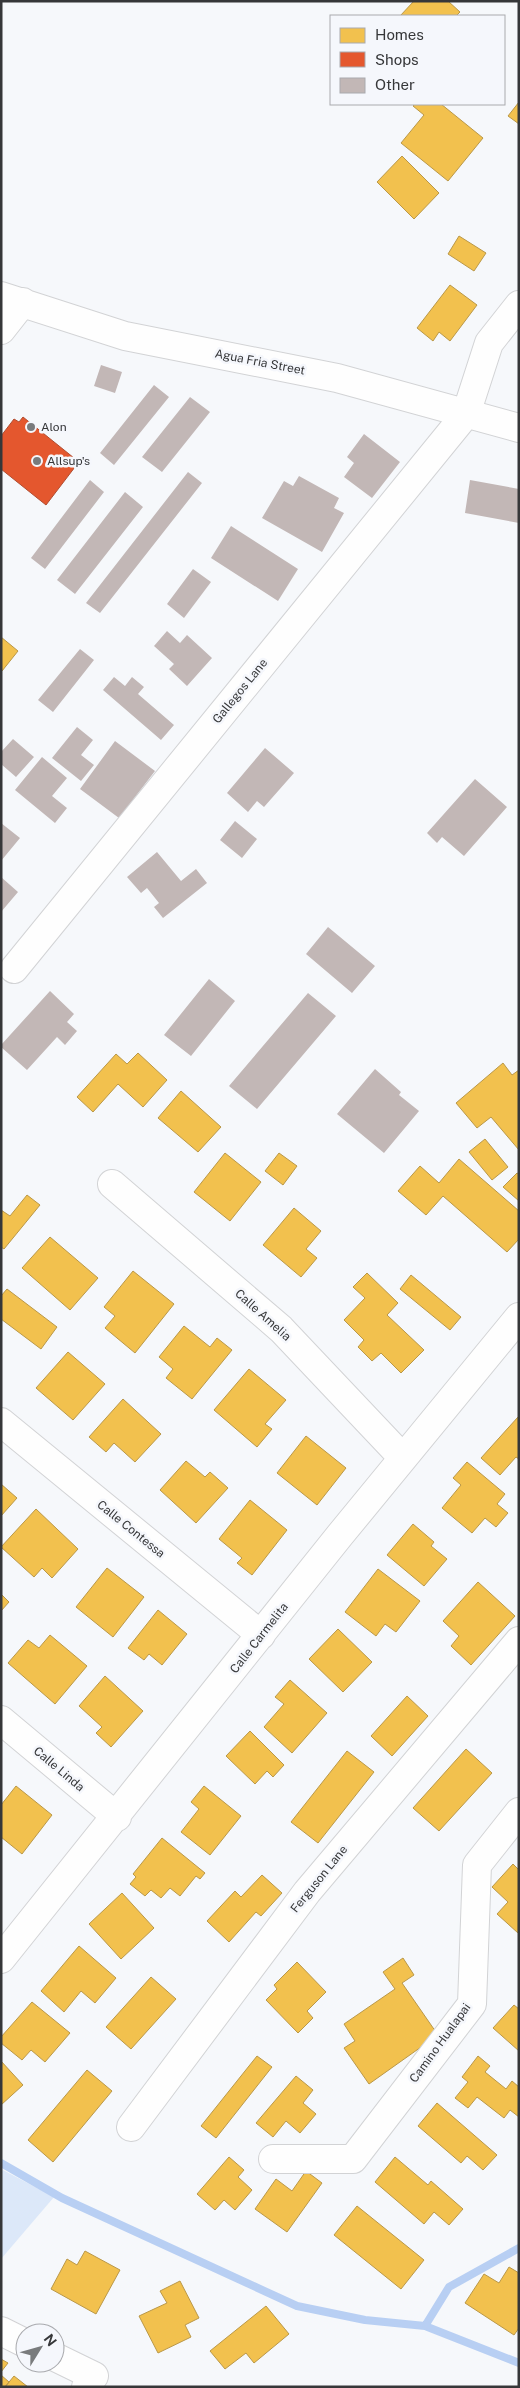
<svg xmlns="http://www.w3.org/2000/svg" width="520" height="2388" viewBox="0 0 520 2388" font-family="'Public Sans',sans-serif">
<style>
.green{fill:#dce8f9}
.homes{fill:#f2c14e;stroke:#ba9848}
.shops{fill:#e4572e;stroke:#b04d31}
.lines{fill:none;stroke-linecap:round;stroke-linejoin:round}
.stream{stroke:#b8cff3;stroke-width:8}
.building{fill:#c2b7b6}
.minor-casing{stroke:#d2d3d5;stroke-width:30}
.minor{stroke:#fefefe;stroke-width:28}
.poi-dot{fill:#797b7d;stroke:#f5f7fc;stroke-width:2}
.labels{text-anchor:middle;dominant-baseline:central;stroke-width:5;stroke-linejoin:round;paint-order:stroke}
.street-label{font-size:12px;fill:#363739;stroke:#f5f7fc}
.poi-label{font-size:12px;fill:#363739;stroke:#f5f7fc;text-anchor:start}
</style>
<rect width="100%" height="100%" fill="#f6f8fb"/>
<path class="green" d="M1,2169L54,2197L1,2259Z"/>
<path class="homes" d="M414,1H448L460,12L456,16H400Z
M519,102V124L508,116Z
M415,104H441L483,138L448,181L401,143L424,115L413,106Z
M402,156L439,193L414,219L377,182Z
M459,236L486,253L474,271L448,254Z
M450,285L477,305L450,341L439,332L433,341L417,328Z
M1,637L18,651L2,671L1,670Z
M138,1053L167,1080L143,1107L118,1084L93,1112L77,1097L116,1054L127,1064Z
M503,1063L512,1075L519,1070V1150L491,1117L477,1128L456,1103Z
M181,1091L221,1127L198,1152L158,1118Z
M485,1139L508,1167L492,1180L469,1152Z
M225,1153L261,1182L230,1221L194,1192Z
M279,1153L297,1166L283,1185L265,1171Z
M459,1159L519,1211V1239L507,1252L443,1196L426,1215L398,1191L420,1166L439,1183Z
M517,1173L519,1174V1201L503,1187Z
M27,1195L40,1205L4,1249L1,1247V1210L10,1216Z
M294,1208L321,1231L306,1249L317,1258L301,1277L263,1245Z
M50,1237L98,1278L70,1310L22,1268Z
M133,1271L174,1304L135,1353L105,1328L115,1316L104,1307Z
M367,1273L398,1303L387,1315L424,1350L401,1373L381,1353L372,1361L358,1347L364,1340L344,1320L365,1298L353,1287Z
M411,1275L461,1317L450,1330L400,1289Z
M7,1289L57,1327L41,1349L1,1319V1296Z
M184,1326L210,1347L217,1338L232,1350L192,1399L166,1378L173,1369L159,1357Z
M68,1352L105,1384L73,1420L36,1388Z
M249,1369L286,1400L265,1424L272,1429L257,1447L214,1410Z
M123,1399L161,1434L135,1462L114,1443L106,1452L89,1437Z
M518,1417L519,1459L516,1457L500,1475L481,1458Z
M306,1436L346,1468L317,1505L277,1473Z
M186,1461L205,1477L210,1472L228,1488L196,1523L160,1490Z
M467,1462L505,1494L497,1504L508,1513L496,1527L485,1518L472,1533L442,1508L461,1485L453,1478Z
M1,1484L17,1498L1,1516Z
M250,1500L287,1530L252,1575L237,1563L242,1558L219,1539Z
M36,1509L78,1549L52,1578L42,1568L34,1577L1,1547Z
M413,1524L434,1542L431,1546L447,1559L424,1586L387,1555Z
M107,1568L144,1597L113,1637L76,1607Z
M378,1569L420,1601L396,1632L385,1624L376,1636L345,1612Z
M478,1582L515,1616L471,1665L451,1646L459,1636L443,1621Z
M1,1594L9,1602L1,1611Z
M158,1610L187,1634L162,1665L149,1654L144,1660L128,1648Z
M338,1629L372,1662L343,1692L309,1659Z
M50,1635L87,1666L55,1704L8,1663L28,1640L39,1648Z
M105,1676L143,1711L111,1747L96,1733L102,1727L79,1706Z
M290,1680L327,1713L292,1753L264,1727L284,1704L275,1697Z
M407,1696L428,1716L392,1756L371,1736Z
M250,1731L284,1765L273,1777L267,1771L255,1784L226,1756Z
M466,1749L492,1773L439,1831L413,1808Z
M347,1751L374,1772L318,1843L291,1822Z
M16,1786L52,1815L22,1854L1,1837V1805Z
M204,1786L241,1816L210,1855L181,1832L199,1809L191,1802Z
M162,1838L205,1873L200,1879L196,1876L180,1896L170,1888L161,1898L151,1890L145,1896L130,1884L136,1877L133,1874Z
M513,1864L519,1870L518,1933L497,1914L508,1902L492,1887Z
M262,1875L282,1893L261,1916L256,1912L229,1942L207,1921L235,1891L241,1897Z
M122,1893L154,1928L121,1959L89,1924Z
M79,1946L116,1978L95,2003L81,1991L64,2012L41,1991Z
M403,1958L414,1975L402,1983L438,2035L369,2084L344,2048L355,2041L344,2024L395,1989L383,1972Z
M297,1962L326,1992L307,2011L313,2018L298,2033L266,2000L277,1989L274,1985Z
M151,1977L176,1999L131,2049L106,2027Z
M32,2002L70,2033L45,2062L31,2050L22,2060L1,2043V2037Z
M514,2005L519,2009V2051L493,2028Z
M257,2056L272,2067L216,2138L201,2126Z
M478,2056L490,2066L485,2072L506,2089L512,2081L519,2087V2117L510,2110L504,2118L477,2097L468,2108L455,2098L468,2082L462,2077Z
M1,2061L23,2085L1,2105Z
M87,2070L112,2091L53,2162L28,2140Z
M296,2076L313,2090L303,2103L316,2114L300,2133L286,2121L273,2137L256,2123Z
M437,2103L497,2155L483,2170L467,2156L461,2163L418,2126Z
M229,2157L244,2170L238,2177L252,2190L235,2210L224,2200L215,2210L197,2194Z
M395,2157L428,2185L431,2181L463,2209L449,2225L434,2212L424,2224L375,2182Z
M306,2171L322,2183L287,2232L255,2209L276,2179L292,2191Z
M357,2206L424,2260L401,2289L334,2235Z
M85,2251L120,2270L96,2314L51,2289L67,2259L77,2265Z
M509,2267L519,2273V2328L514,2335L465,2303L484,2274L499,2283Z
M180,2281L199,2318L185,2325L191,2337L158,2353L139,2316L167,2303L160,2291Z
M266,2306L289,2334L254,2363L246,2353L225,2369L210,2351Z
M1,2359L8,2363L1,2372Z
M1,2375L9,2382L5,2387H1Z
M14,2376L28,2387H5Z"/>
<path class="shops" d="M23,417L74,458L70,463L75,467L46,505L1,469V436L14,419L19,422Z"/>
<g class="lines">
<path class="stream" d="M1,2163L62,2198L297,2306L365,2320L425,2326L519,2363
M425,2326L449,2287L519,2248"/>
</g>
<path class="building" d="M101,365L122,372L115,393L94,386Z
M154,385L169,397L114,465L100,453Z
M190,397L210,412L162,472L142,457Z
M364,434L400,462L372,498L344,477L354,463L347,457Z
M188,472L202,483L100,613L86,603Z
M299,476L339,498L334,508L344,513L322,552L262,518L284,481L293,486Z
M90,480L104,492L45,569L31,558Z
M470,480L519,489V523L465,513Z
M125,492L143,507L75,594L57,580Z
M231,526L298,569L278,601L211,558Z
M193,569L211,582L184,618L167,604Z
M167,631L180,643L187,635L212,658L187,686L169,669L174,664L154,646Z
M80,649L94,660L53,712L38,700Z
M114,677L125,686L132,677L144,687L138,694L174,725L161,740L103,690Z
M77,727L93,740L81,755L94,765L81,781L52,758Z
M13,739L34,757L16,777L1,764V752Z
M115,741L155,771L119,818L80,789Z
M265,748L294,773L264,807L257,801L248,812L227,793Z
M42,757L67,778L52,796L67,808L55,823L15,790Z
M475,779L507,807L464,856L442,837L437,843L427,833Z
M235,821L257,839L242,858L220,840Z
M1,823L20,838L1,861Z
M157,852L181,881L196,869L207,883L163,918L154,907L159,903L147,888L141,893L127,877Z
M1,877L18,892L1,912Z
M328,927L375,966L352,993L306,954Z
M209,979L235,1001L191,1056L164,1035Z
M50,991L74,1014L67,1022L77,1031L65,1045L57,1037L27,1070L1,1047V1045Z
M308,993L336,1016L257,1109L229,1086Z
M375,1069L401,1092L399,1095L419,1111L384,1153L337,1114Z"/>
<g class="lines">
<g class="minor-casing">
<path id="minor" d="M1,296L125,336L337,378L519,428
M1,330L23,302
M14,969L466,414L489,343L519,305
M112,1184L281,1329L403,1458
M1,1422L261,1635
M1,1720L117,1817
M1,1959L340,1535L519,1317
M131,2127L307,1892L519,1641
M273,2159H353L472,2004L477,1865L519,1812
M1,2331L25,2343
M55,2357L94,2376L86,2387"/>
</g>
<use href="#minor" class="minor"/>
</g>
<g class="poi-dot">
<circle cx="31" cy="427" r="5"/>
<circle cx="37" cy="461" r="5"/>
</g>
<g class="labels">
<g class="street-label">
<text transform="translate(260 362) rotate(11)">Agua Fria Street</text>
<text transform="translate(240 691) rotate(-51)">Gallegos Lane</text>
<text transform="translate(263 1315) rotate(42)">Calle Amelia</text>
<text transform="translate(131 1529) rotate(39)">Calle Contessa</text>
<text transform="translate(259 1638) rotate(-52)">Calle Carmelita</text>
<text transform="translate(59 1769) rotate(40)">Calle Linda</text>
<text transform="translate(319 1879) rotate(-51)">Ferguson Lane</text>
<text transform="translate(440 2043) rotate(-54)">Camino Hualapai</text>
</g>
<g class="poi-label">
<text x="41" y="427">Alon</text>
<text x="47" y="461">Allsup's</text>
</g>
</g>
<rect width="520" height="2388" fill="none" stroke="#363739" stroke-width="5"/>
<rect x="330" y="15" width="175" height="90" fill="#f5f7fc" stroke="#a9aaae"/>
<rect x="340" y="28" width="25" height="15" fill="#f2c14e" stroke="#a9aaae"/>
<text x="375" y="40" font-size="15" fill="#363739">Homes</text>
<rect x="340" y="52" width="25" height="15" fill="#e4572e" stroke="#a9aaae"/>
<text x="375" y="65" font-size="15" fill="#363739">Shops</text>
<rect x="340" y="78" width="25" height="15" fill="#c2b7b6" stroke="#a9aaae"/>
<text x="375" y="90" font-size="15" fill="#363739">Other</text>
<g transform="translate(40 2348) rotate(53)"><circle r="24" fill="#f5f7fc" stroke="#a9aaae"/>
<path d="M0-4L9 19L0 12L-9 19Z" fill="#797b7d"/>
<text y="-8" font-size="14" font-weight="bold" text-anchor="middle" fill="#363739">N</text>
</g>
</svg>
